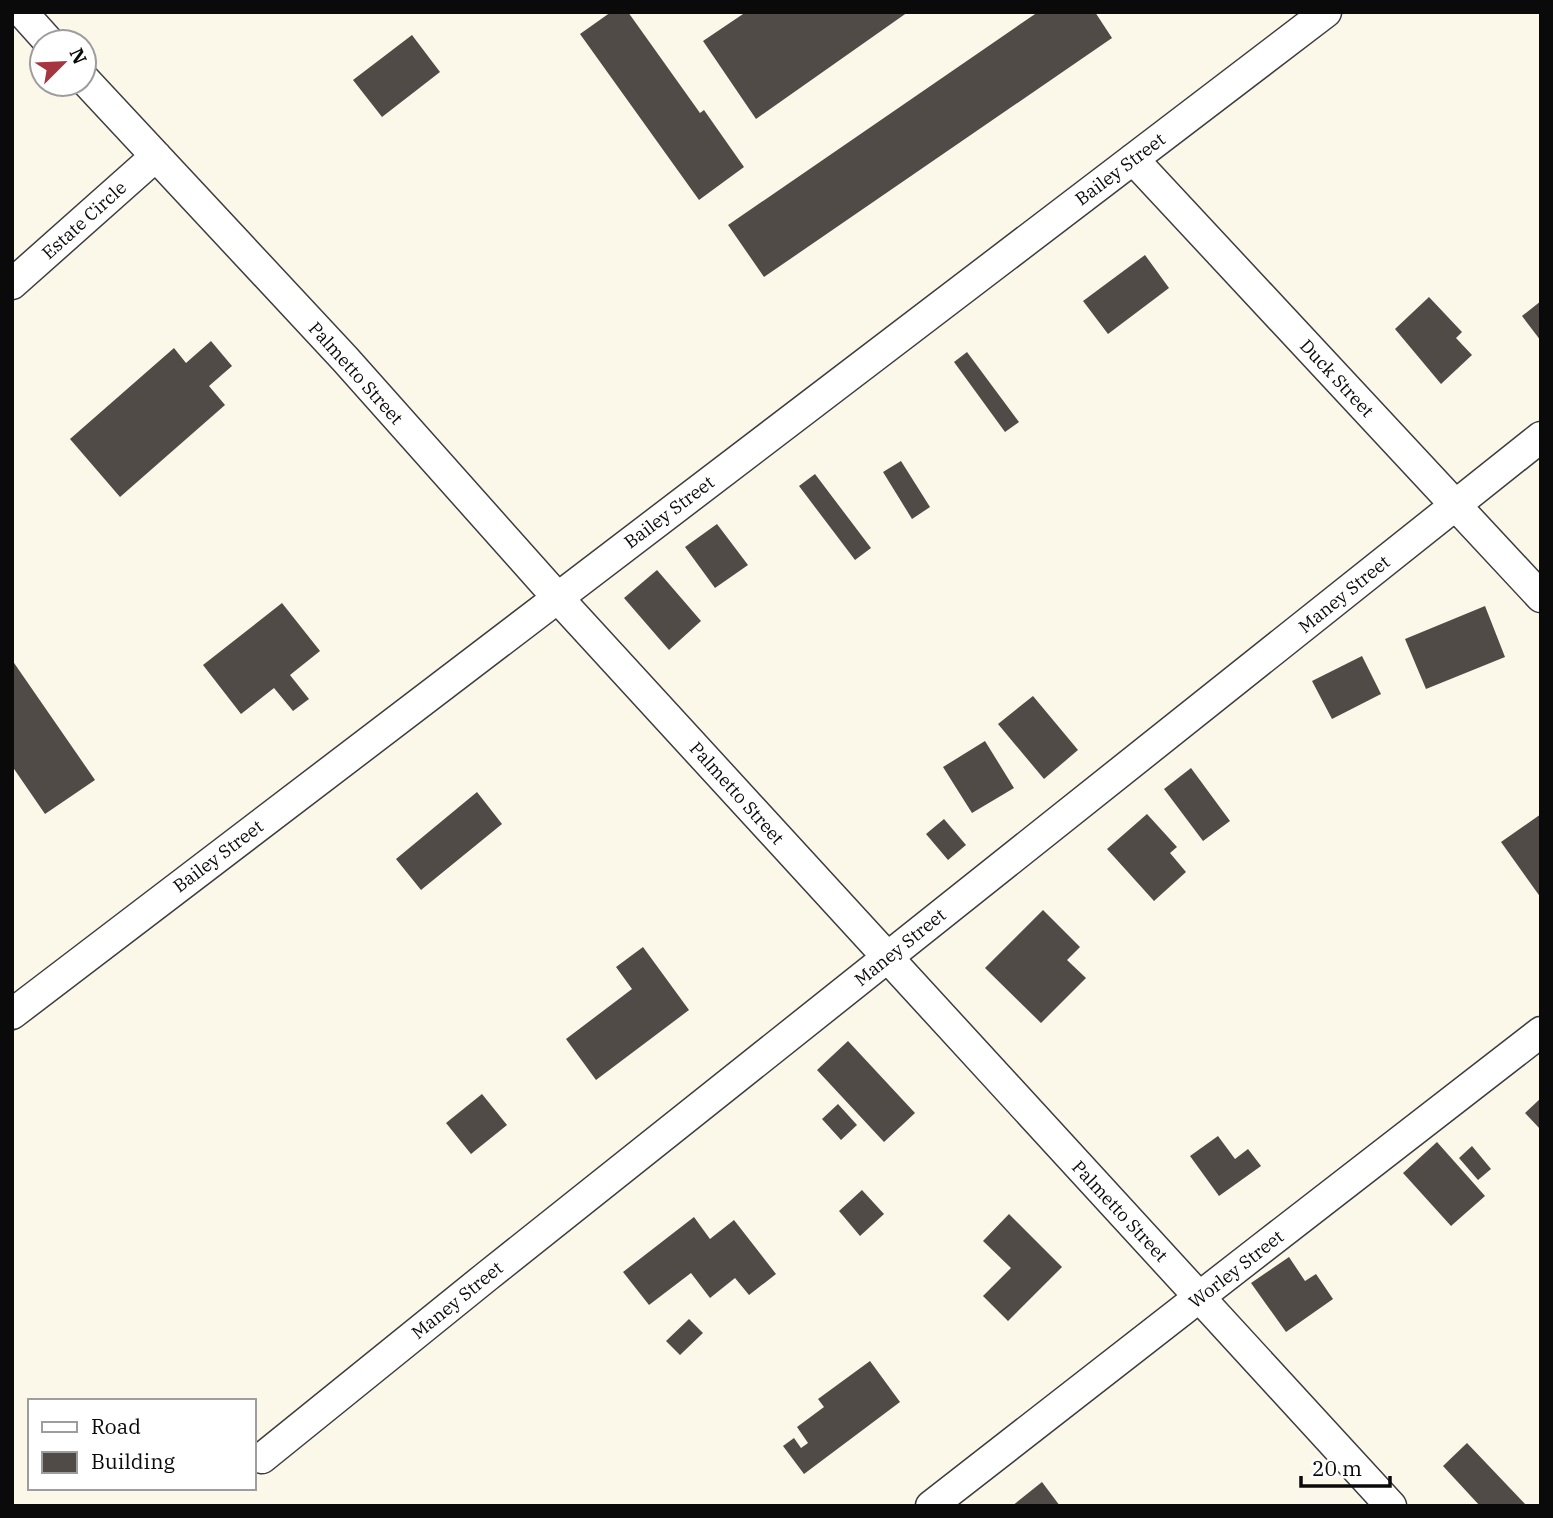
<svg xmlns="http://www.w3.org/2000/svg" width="1553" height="1518" viewBox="0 0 1553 1518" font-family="'IBM Plex Serif',serif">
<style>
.building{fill:#514b48}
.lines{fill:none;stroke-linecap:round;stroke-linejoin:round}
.minor-casing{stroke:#3d3d3d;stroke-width:33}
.minor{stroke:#fff;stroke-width:30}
.labels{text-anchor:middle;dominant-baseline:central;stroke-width:7;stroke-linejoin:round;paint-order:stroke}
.street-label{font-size:18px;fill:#0a0a0a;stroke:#fff}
</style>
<rect width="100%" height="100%" fill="#fcf8e9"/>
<path class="building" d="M611,12H628L700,113L704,110L744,167L699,200L580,34Z
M746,12H908L756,119L703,41Z
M1038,12H1095L1112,38L764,277L728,225Z
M412,35L440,72L382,117L353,80Z
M1145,255L1169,288L1108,334L1083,301Z
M1429,297L1462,332L1456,338L1472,355L1441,384L1395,329Z
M1541,301V341L1522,316Z
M211,341L232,366L209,386L225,405L120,497L70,439L174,348L186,363Z
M967,352L1019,422L1005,432L954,362Z
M901,461L930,507L912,519L883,472Z
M815,474L871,548L855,560L799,486Z
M717,524L748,565L715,588L685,547Z
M657,570L701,621L669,650L624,598Z
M282,603L320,651L290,675L309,699L293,711L274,688L241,714L203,665Z
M1485,606L1505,657L1426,689L1405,639Z
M1362,656L1381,694L1332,719L1312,681Z
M12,660L95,780L45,814L12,766Z
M1033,696L1078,750L1044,779L998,724Z
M985,741L1014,788L972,813L943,767Z
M1191,768L1230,821L1203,841L1164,789Z
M477,792L502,824L421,890L396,859Z
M1147,814L1177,847L1170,853L1186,872L1154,901L1107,849Z
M1541,814V898L1501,842Z
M944,819L966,845L948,860L926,834Z
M1043,910L1080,947L1067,960L1086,978L1041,1023L985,968Z
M643,947L689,1010L596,1080L566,1039L632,989L616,967Z
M848,1041L915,1113L884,1142L817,1070Z
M482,1094L507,1125L471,1154L446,1123Z
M1541,1098V1130L1525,1113Z
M838,1104L857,1125L841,1140L822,1119Z
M1218,1136L1235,1159L1248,1149L1261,1166L1219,1196L1190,1156Z
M1437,1142L1485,1196L1451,1226L1403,1173Z
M1472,1146L1491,1169L1478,1180L1459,1158Z
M862,1190L884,1214L860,1236L839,1211Z
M1009,1214L1062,1267L1008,1321L983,1296L1011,1268L983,1241Z
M694,1217L710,1239L734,1220L776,1274L749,1295L735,1278L710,1298L691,1273L649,1305L623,1272Z
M1289,1257L1305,1281L1316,1274L1333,1299L1286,1332L1251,1283Z
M689,1319L703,1333L680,1355L666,1341Z
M870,1361L900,1402L804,1474L783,1446L794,1438L801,1448L808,1443L797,1427L824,1407L818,1399Z
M1467,1443L1527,1506H1480L1443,1466Z
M1042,1482L1060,1506H1012Z"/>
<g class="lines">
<g class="minor-casing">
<path id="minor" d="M22,12L49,42
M84,79L345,359L557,597L1391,1506
M1133,159L1541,597
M12,284L156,156
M12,1014L1326,12
M262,1458L486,1277L1541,437
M931,1506C1133,1347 1338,1190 1541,1032"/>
</g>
<use href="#minor" class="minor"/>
</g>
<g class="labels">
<g class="street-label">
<text transform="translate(1120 169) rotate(-37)">Bailey Street</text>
<text transform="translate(84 220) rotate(-42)">Estate Circle</text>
<text transform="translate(356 373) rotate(48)">Palmetto Street</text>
<text transform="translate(1337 378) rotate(47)">Duck Street</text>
<text transform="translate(669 512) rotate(-37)">Bailey Street</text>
<text transform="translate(1344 594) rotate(-39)">Maney Street</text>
<text transform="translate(737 793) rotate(48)">Palmetto Street</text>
<text transform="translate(218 856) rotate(-37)">Bailey Street</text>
<text transform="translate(900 947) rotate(-39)">Maney Street</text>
<text transform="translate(1120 1211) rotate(47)">Palmetto Street</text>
<text transform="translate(1236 1269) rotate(-38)">Worley Street</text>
<text transform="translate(457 1300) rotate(-39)">Maney Street</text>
</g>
</g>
<rect width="1553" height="1518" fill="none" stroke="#0a0a0a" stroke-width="28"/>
<rect x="28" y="1399" width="228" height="91" fill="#ffffff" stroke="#9d9d9d" stroke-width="2"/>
<rect x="42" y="1422" width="35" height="10" fill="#ffffff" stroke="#9d9d9d" stroke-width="2"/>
<text x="91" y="1434" font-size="21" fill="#0a0a0a">Road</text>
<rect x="42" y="1452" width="35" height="21" fill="#514b48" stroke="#9d9d9d" stroke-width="2"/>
<text x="91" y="1469" font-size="21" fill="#0a0a0a">Building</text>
<g transform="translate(63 63) rotate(66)"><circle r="33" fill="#ffffff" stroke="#9d9d9d" stroke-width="2"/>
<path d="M0-5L12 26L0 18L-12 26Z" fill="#a7353f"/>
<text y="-10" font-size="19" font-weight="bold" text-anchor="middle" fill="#0a0a0a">N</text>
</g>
<path d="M1301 1476v10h89v-10" fill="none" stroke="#0a0a0a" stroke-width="3.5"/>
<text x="1312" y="1476" font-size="21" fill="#0a0a0a" stroke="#ffffff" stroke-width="5" paint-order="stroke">20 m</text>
</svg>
